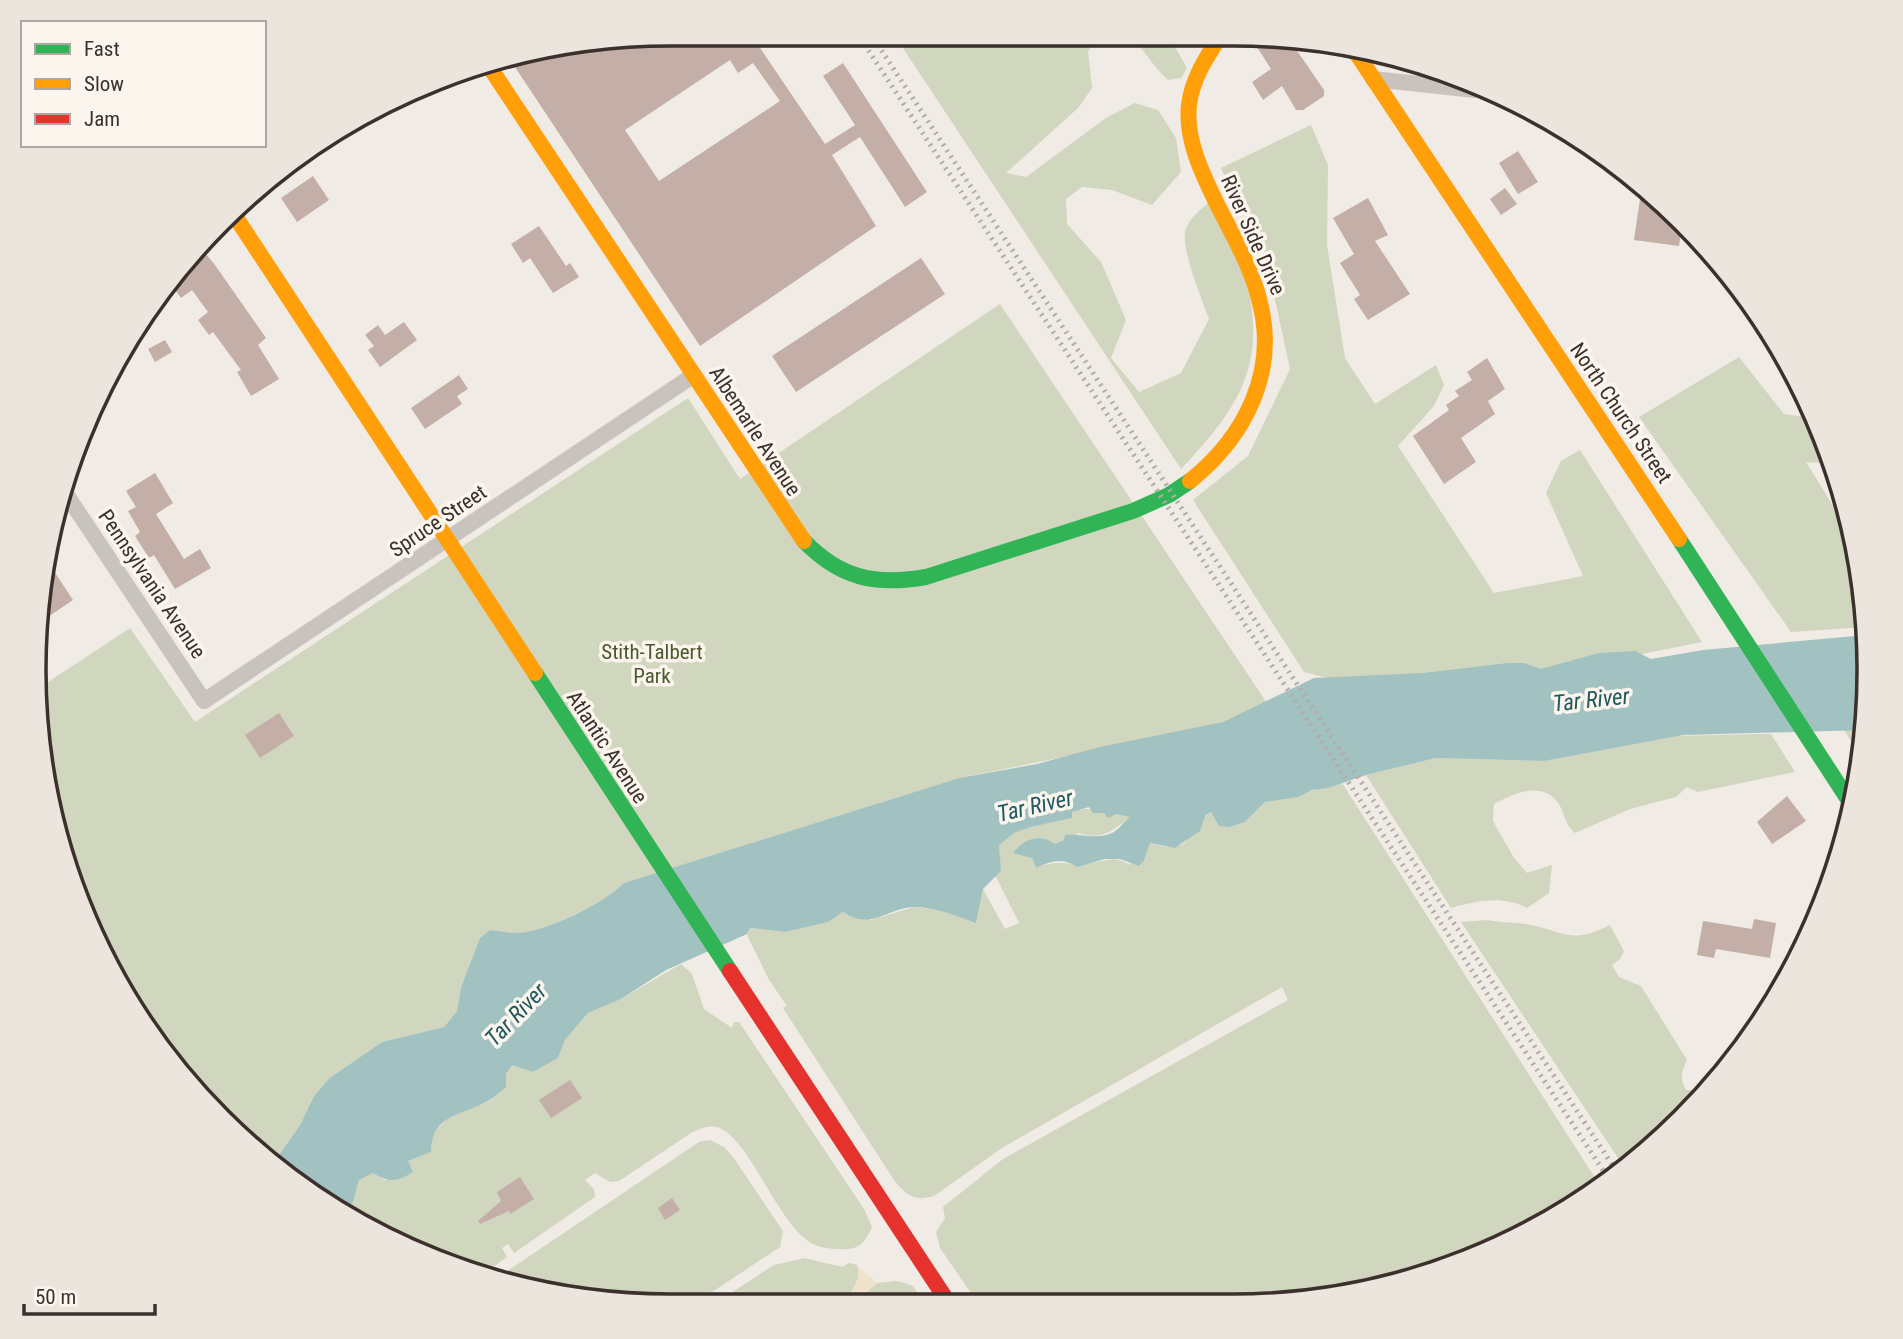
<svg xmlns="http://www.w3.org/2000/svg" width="1903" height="1339" viewBox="0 0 1903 1339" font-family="'Roboto Condensed',sans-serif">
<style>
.green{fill:#d1d6bf}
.sand{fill:#efe3cc}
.water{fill:#a1c2c1}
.building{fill:#c3afa7;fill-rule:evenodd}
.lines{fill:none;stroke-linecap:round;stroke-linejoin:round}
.street{stroke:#c9c3be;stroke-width:16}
.fast{stroke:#30b455;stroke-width:16}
.slow{stroke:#ff9f0a;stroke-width:16}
.jam{stroke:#e5322d;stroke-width:16}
.rail{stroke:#b1aca8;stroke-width:5;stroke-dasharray:2 5;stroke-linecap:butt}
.labels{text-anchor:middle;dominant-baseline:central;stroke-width:7;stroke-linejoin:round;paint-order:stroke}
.street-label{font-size:21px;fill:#3b302b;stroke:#fbf5ee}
.park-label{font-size:21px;fill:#4a5a2e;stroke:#fbf5ee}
.water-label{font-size:23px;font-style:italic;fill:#1f5a5e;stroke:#fbf5ee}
.rim{fill:none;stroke:#3b302b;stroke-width:3.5}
</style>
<rect width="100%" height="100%" fill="#f0ebe5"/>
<path class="green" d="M893,33H1106L1088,51L1092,88L1078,108L1006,173L1026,177L1106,118L1135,103L1158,110L1176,138L1181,172L1152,205L1112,190L1082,187L1066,199L1067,224L1101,262L1126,320L1111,358L1139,392L1181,373L1209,319C1202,300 1182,251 1185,232C1188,220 1200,210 1209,202C1220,228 1245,270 1250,297C1264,374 1231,416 1181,469Z
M1126,33H1167L1187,68L1181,78L1168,80C1151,65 1144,47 1126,33Z
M1311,125L1328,165L1327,245L1345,358L1375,404L1436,365L1444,385L1434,406L1398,446L1494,593L1583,576L1546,493L1561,461L1580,450L1702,642L1552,672L1359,686L1304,672L1193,500L1248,456L1290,369L1276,304L1253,237L1221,168Z
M1000,304L1267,703L1223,722L1178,734L959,778L624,883C601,905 550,930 518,933C509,933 499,931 490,930L480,938L461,987L457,1011L444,1027L382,1042L348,1066L314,1096L300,1125L272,1165L191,1089L99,951L39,753V688L130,628L195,722L688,398L740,479Z
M1739,357L1784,414L1815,418L1836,464L1806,462L1854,540L1864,586L1866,627L1791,632L1639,417Z
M1844,730H1865L1861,757Z
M1764,734H1771L1795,772L1698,792L1687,787L1676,797L1630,809L1575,833C1565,825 1565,815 1559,804C1543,780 1514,793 1494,804L1493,821L1514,858L1527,873L1552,865L1549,893L1527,908C1502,895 1477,901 1451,908L1366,775L1436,758L1544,761L1670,736Z
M1342,783L1599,1184L1515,1240L1317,1300L977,1302L940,1248L936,1232L945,1218L943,1207L1003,1159L1288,1000L1282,987L1002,1148L934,1196C914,1202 906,1195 894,1180L783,1008L787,1006L769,980L747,935L750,928L785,932L828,922L843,912L871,920L914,907L940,910L976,922L983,889L1005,929L1019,923L995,875L1001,871L998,845L1014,833L1031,827L1071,818L1072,812C1087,805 1114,812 1131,817C1113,830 1102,841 1079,833L1032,858L1036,868C1059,858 1070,867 1091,863C1106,861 1114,855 1128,864L1144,861L1150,843C1198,858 1183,827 1212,812L1214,818L1245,822L1265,802Z
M1487,920C1502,923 1518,922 1531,925C1568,933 1571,944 1610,925L1624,951L1620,959L1612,965L1619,977L1641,986L1687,1060C1681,1071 1680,1079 1686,1090L1706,1091L1653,1148L1624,1167L1461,922Z
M681,964L692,974L704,1009L732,1028L734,1022H739L864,1209L872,1227C865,1243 858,1251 840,1249C831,1249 821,1248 813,1244C777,1225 750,1137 717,1127C707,1125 699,1129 691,1133L619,1181L610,1182L595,1173L585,1180L594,1189L595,1197L514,1253L508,1244L502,1248L507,1257L482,1275L388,1240L343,1212L353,1202L359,1180L373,1173L385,1180L407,1161L419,1157L438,1128L449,1117L490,1101L505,1088L506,1074L512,1064L533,1072L558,1058L565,1040L588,1013L621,999Z
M710,1140L724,1147L733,1157L783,1231L780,1247L694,1304H628L494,1280L699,1142Z
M805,1258L842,1267L849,1263L857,1265C862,1279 853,1289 845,1301L714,1304L774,1265Z
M898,1281L913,1286L924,1303H854L877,1283Z"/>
<path class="sand" d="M857,1265L877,1283L854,1303H842C852,1293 863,1280 857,1265Z"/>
<path class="water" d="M1866,635L1868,711L1865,730L1683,735L1544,761L1436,758L1366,775L1328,788L1312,790L1298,797L1265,802L1245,822L1229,827L1219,826L1211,812L1205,816L1200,831L1175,848L1150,843L1144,861L1139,866L1120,859H1105L1077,867C1063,857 1051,861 1036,868L1032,858L1013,853C1024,839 1039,833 1055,844L1064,840L1065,835C1081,833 1096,840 1112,833C1118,830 1124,822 1130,817L1116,814L1108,818L1104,813H1093L1089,807L1072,812V818L1031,827L1014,833L999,845L1001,871L983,889L976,923C957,916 938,908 917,907C888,906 873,932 843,912L828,922L785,932L750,928L747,934L666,970L621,999L588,1013L565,1040L558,1058L533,1072L512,1065L506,1074V1087C500,1092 494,1098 488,1101C462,1116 432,1113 431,1152L408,1161L413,1172C397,1182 389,1183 373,1173L359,1180L353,1202L343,1212L272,1165L300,1125L314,1096L330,1078L382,1042L444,1027L457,1011L461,987L480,938L490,930C499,931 509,933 518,933C550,930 601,905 624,883L959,778L1037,764L1100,747L1223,722L1314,678L1423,673L1508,663H1524L1541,669L1599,653L1635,651L1651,659L1703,650Z"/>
<path class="building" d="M669,33H770L756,42L825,144L855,125L823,76L843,63L927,192L905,207L860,137L832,155L876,226L700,346L507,55ZM730,60L738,73L753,63L780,101L659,181L625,130Z
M1265,36L1289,39L1324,90V96L1303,110H1296L1282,86L1263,100L1252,82L1271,69L1257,47L1259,40Z
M1518,151L1538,182L1518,194L1499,163Z
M313,176L329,200L297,222L281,198Z
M1505,188L1517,204L1501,215L1490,199Z
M1641,192L1682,225L1679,246L1634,240Z
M1368,198L1388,235L1375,241L1410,294L1368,320L1354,299L1360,295L1340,263L1354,254L1333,218Z
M539,226L566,266L570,263L579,277L553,293L530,258L523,263L511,244Z
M196,251L201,257L206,254L215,265L266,338L258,345L279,379L251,396L237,372L241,370L213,332L209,335L198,320L208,312L192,290L181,298L170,283L186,259Z
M921,258L945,294L796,392L772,356Z
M404,322L417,340L380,367L368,350L374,346L365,335L378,325L385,335Z
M165,340L172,352L155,362L148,349Z
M1487,358L1505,389L1488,401L1495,414L1461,438L1476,462L1444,484L1413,436L1449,410L1446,405L1459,396L1455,391L1472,380L1467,372Z
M459,375L468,389L457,396L462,404L425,429L411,408Z
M155,473L173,503L156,514L184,559L200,549L211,568L175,589L154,555L149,558L135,536L140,532L128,511L136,507L126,491Z
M46,559L73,600L39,623V586Z
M279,713L294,736L260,758L245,735Z
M1787,796L1806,821L1772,844L1757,822Z
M1754,919L1776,923L1770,958L1716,949L1714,958L1697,955L1703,921L1752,929Z
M570,1080L582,1098L551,1118L539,1100Z
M520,1177L534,1199L510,1214L509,1211L480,1224L478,1221L501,1201L497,1192Z
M672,1198L680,1210L665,1220L658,1208Z"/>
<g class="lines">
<path class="street" d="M1373,79L1475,90
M64,491L204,701L694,375"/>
<path class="fast" d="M1679,539L1853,807
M804,541C840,578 875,586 926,577L1133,511L1169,495L1190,481
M535,673L730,971"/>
<path class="slow" d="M1351,45L1679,539
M487,63L804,541
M233,213L535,673
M1190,481C1246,436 1279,370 1259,299C1251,266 1233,236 1218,206C1203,175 1185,140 1189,105C1192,78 1208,55 1222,33"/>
<path class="jam" d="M730,971L948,1302"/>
<path class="rail" d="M857,33L1608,1178
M870,33L1617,1172"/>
</g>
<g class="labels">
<g class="street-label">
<text transform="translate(1253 235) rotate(66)">River Side Drive</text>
<text transform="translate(1621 413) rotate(56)">North Church Street</text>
<text transform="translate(755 431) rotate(57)">Albemarle Avenue</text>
<text transform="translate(438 521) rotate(-34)">Spruce Street</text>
<text transform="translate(152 584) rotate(56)">Pennsylvania Avenue</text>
<text transform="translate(607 747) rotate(57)">Atlantic Avenue</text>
</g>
<g class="park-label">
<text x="652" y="652">Stith-Talbert<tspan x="652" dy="24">Park</tspan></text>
</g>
<g class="water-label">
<text transform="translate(1591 700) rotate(-6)">Tar River</text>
<text transform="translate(1035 806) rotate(-13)">Tar River</text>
<text transform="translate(516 1015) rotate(-46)">Tar River</text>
</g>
</g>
<path d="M0 0H1903V1339H0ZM670 46H1233A624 624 0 0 1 1857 670V670A624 624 0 0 1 1233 1294H670A624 624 0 0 1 46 670V670A624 624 0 0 1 670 46Z" fill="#ece5de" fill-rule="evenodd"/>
<path class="rim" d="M670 46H1233A624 624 0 0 1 1857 670V670A624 624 0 0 1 1233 1294H670A624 624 0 0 1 46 670V670A624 624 0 0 1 670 46Z"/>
<rect x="21" y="21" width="245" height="126" fill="#fbf5ee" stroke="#aea6a0" stroke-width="2"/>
<rect x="35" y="44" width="35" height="10" fill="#30b455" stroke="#aea6a0" stroke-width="2"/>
<text x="84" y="56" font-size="21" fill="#3b302b">Fast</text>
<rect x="35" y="79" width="35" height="10" fill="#ff9f0a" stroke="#aea6a0" stroke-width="2"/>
<text x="84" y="91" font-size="21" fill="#3b302b">Slow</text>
<rect x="35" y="114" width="35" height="10" fill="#e5322d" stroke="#aea6a0" stroke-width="2"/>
<text x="84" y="126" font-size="21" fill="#3b302b">Jam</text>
<path d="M24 1304v10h131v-10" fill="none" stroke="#3b302b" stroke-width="3.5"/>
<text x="35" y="1304" font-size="21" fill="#3b302b" stroke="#fbf5ee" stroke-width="5" paint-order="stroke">50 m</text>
</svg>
